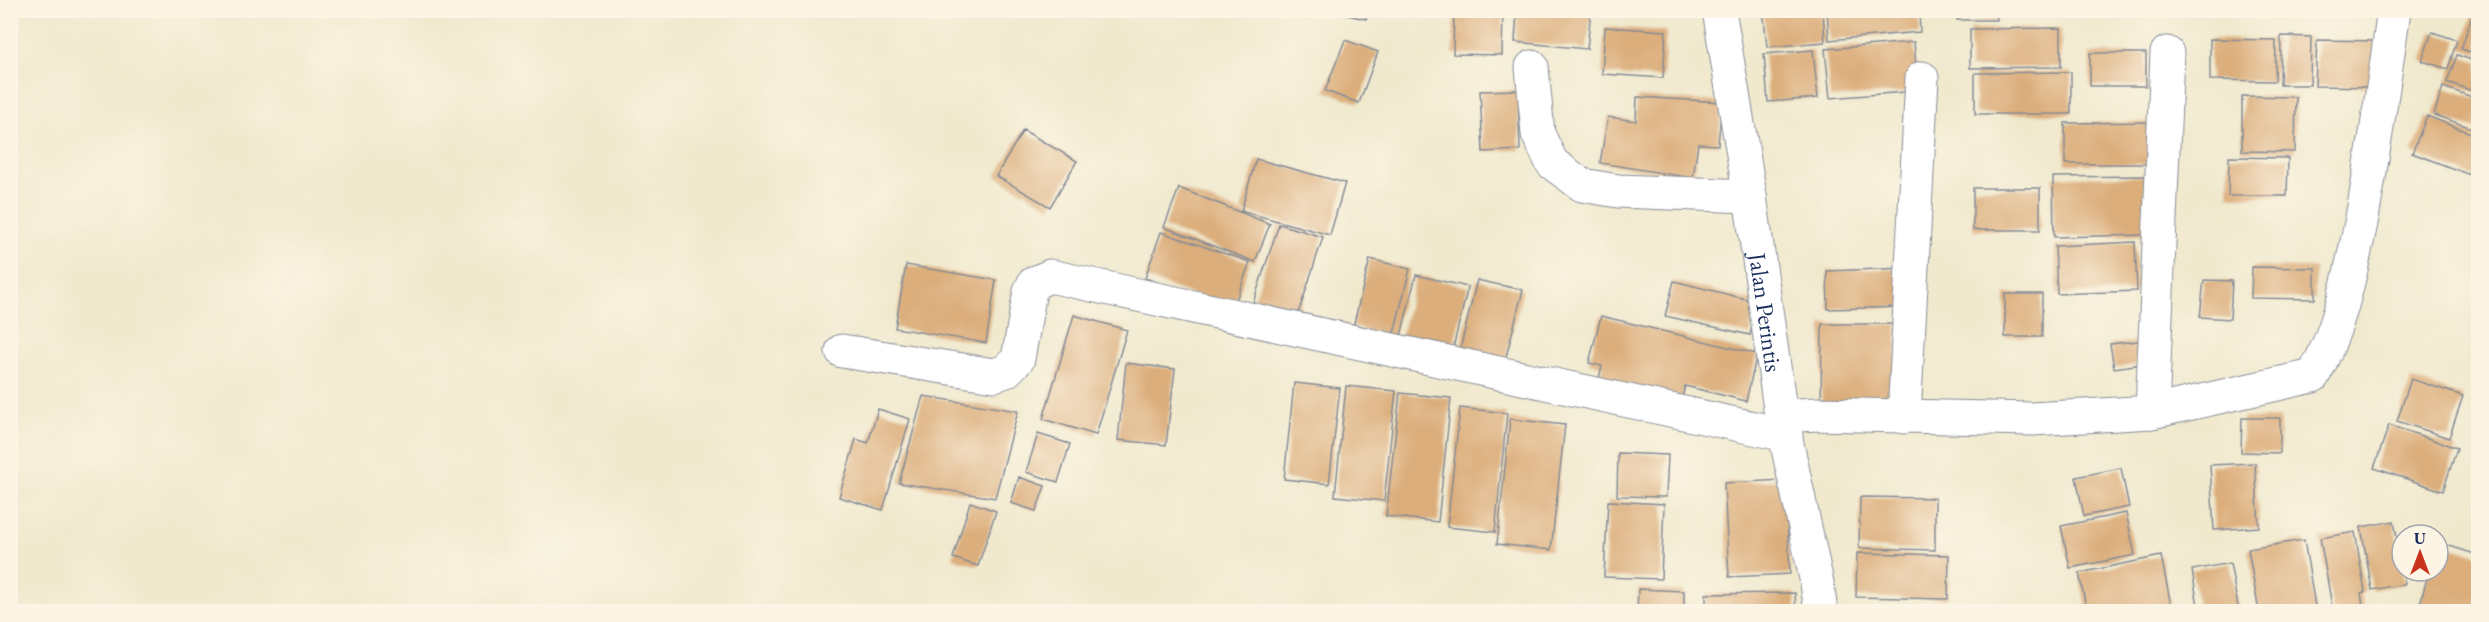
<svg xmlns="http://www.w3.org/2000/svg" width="2489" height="622" viewBox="0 0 2489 622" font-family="'EB Garamond',serif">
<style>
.building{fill:#dcae7c}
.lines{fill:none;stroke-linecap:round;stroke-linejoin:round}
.minor-casing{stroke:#868c96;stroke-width:35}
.minor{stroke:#fff;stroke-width:33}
.labels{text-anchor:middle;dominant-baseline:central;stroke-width:5;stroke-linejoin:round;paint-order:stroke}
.street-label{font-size:24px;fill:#1b2f5e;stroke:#fcf5e5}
</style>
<rect width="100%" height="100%" fill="#fcf5e5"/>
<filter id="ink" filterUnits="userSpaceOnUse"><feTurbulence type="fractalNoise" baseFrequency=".0167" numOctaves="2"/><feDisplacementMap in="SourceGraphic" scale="12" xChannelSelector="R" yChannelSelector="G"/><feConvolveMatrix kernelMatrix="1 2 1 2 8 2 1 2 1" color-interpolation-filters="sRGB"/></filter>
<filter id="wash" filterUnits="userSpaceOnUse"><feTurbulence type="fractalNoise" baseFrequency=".008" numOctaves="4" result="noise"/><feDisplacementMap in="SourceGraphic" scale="24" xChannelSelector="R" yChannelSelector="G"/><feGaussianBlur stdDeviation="1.35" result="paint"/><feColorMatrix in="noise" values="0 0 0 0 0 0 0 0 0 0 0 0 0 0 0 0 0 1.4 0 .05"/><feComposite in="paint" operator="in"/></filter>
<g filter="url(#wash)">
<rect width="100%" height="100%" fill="#f0e9ce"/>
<g id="blocks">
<path class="building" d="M1324,10H1368L1366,19Z
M1454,10H1503L1502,55L1453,54Z
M1517,10H1591L1587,49L1515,42Z
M1763,10H1823L1825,42L1767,47Z
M1827,10H1919L1920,32L1829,40Z
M1956,10H1996L1997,20H1957Z
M2473,13L2478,14V54L2461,49Z
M1605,27L1666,31L1663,78L1602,74Z
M2061,28V67L1970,68V29Z
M2432,32L2457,40L2448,69L2422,61Z
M2281,36L2311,37L2310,85H2280Z
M2210,39L2276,40L2275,81L2210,80Z
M1345,40L1378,52L1359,103L1325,91Z
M2317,40L2377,41V87L2315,86Z
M1914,42L1918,91L1830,98L1825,49Z
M1813,50L1818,98L1768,102L1764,54Z
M2090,53H2146V86H2090Z
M2457,55L2478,62V93L2447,82Z
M2071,72V114H1975V73Z
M2443,87L2478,99V130L2434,115Z
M1518,90L1520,150L1483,152L1480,91Z
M2242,96L2296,97L2295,152L2242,151Z
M1637,97L1722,102L1718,145L1698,144L1693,178L1600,163L1608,117L1636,121Z
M2427,116L2478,136V178L2412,153Z
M2160,122V164H2065V123Z
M1023,130L1077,161L1050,207L996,176Z
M2229,157L2288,158L2287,196H2228Z
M1256,159L1345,183L1330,235L1241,211Z
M2146,176L2147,235L2054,237L2053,177Z
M1179,188L1270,224L1255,262L1164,227Z
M1973,188H2040V230H1973Z
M1279,224L1323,237L1295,324L1251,309Z
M1161,232L1250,262L1233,309L1145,278Z
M2135,242L2137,291L2057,294L2055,246Z
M1370,259L1410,269L1393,337L1353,327Z
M906,265L996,280L986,343L895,328Z
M2252,267L2315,268V299L2251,298Z
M1906,268L1907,307L1828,309L1827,271Z
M1416,275L1468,287L1453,348L1401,336Z
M1477,280L1523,290L1505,361L1460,350Z
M2204,280L2232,281L2230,319L2200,317Z
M1674,281L1758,302L1750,335L1665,316Z
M2005,294H2042V337H2005Z
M1074,315L1127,330L1096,435L1043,419Z
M1601,316L1757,354L1746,401L1685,386L1680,406L1597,386L1602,366L1589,363Z
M1822,324H1897V413L1821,412Z
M2147,340L2149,363L2114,368L2110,344Z
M1126,363L1175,369L1166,445L1118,440Z
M2411,379L2463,396L2449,438L2397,421Z
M1294,383L1340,388L1329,484L1284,479Z
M1346,386L1396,391L1384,501L1335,496Z
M1400,393L1451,398L1438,522L1386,516Z
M923,396L1018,411L995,498L899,483Z
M1460,408L1507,413L1495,532L1447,527Z
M878,409L910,419L883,510L839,497L856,439L868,443Z
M2242,418H2280V453L2241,452Z
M1510,419L1565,425L1551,550L1497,544Z
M2389,425L2457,448L2443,491L2374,468Z
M1038,434L1070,444L1058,482L1026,472Z
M1618,453L1668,455L1666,497L1617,496Z
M2255,463L2259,527L2214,530L2210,465Z
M2121,468L2129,507L2084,516L2076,477Z
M1019,477L1045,486L1036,511L1011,503Z
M1785,480L1790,574L1729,577L1724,483Z
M1860,497L1935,498V550L1859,548Z
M1608,501L1664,504L1661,579L1604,577Z
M970,502L996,511L978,566L953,558Z
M2126,513L2135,555L2070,568L2061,526Z
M2394,521L2405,584L2372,590L2361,527Z
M2355,532L2365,592L2361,593L2364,612H2333L2320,538Z
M2304,540L2316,612H2259L2248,549Z
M2440,543L2478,555V602L2475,612H2445L2420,604L2429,571H2438V547Z
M1857,553L1949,555L1948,599L1856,597Z
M2161,556L2172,610L2087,612L2079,573Z
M2230,563L2239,612H2199L2192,570Z
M1638,589L1684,591V612H1637Z
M1795,593L1796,612H1706V594Z"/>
</g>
</g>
<g filter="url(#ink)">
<use href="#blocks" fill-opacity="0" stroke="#868c96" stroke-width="1.5"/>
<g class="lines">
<g class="minor-casing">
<g id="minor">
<path id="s1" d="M1719,10L1750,196L1781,416L1817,583L1821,612"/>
<path d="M1532,67L1538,134L1552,163L1582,185L1618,191L1750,196"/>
<path d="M842,351L994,375L1006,371L1018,359L1030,291L1034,283L1050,276L1786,435"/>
<path d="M2152,412L2167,53"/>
<path d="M1781,416L1817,414L2032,419L2152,412L2313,376C2340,330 2350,275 2361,223C2374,153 2384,82 2394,10"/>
<path d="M1904,417L1922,78"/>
</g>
</g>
<use href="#minor" class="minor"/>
</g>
</g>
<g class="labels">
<g class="street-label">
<text stroke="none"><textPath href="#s1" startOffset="306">Jalan Perintis</textPath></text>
</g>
</g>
<rect width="2489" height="622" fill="none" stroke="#fcf5e5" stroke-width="36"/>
<g transform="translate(2420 553)"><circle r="28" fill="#fcf5e5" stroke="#a2a6af" stroke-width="1.5"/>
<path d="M0-4.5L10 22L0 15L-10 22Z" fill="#c8321e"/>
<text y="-9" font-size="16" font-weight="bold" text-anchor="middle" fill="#1b2f5e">U</text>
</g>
</svg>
